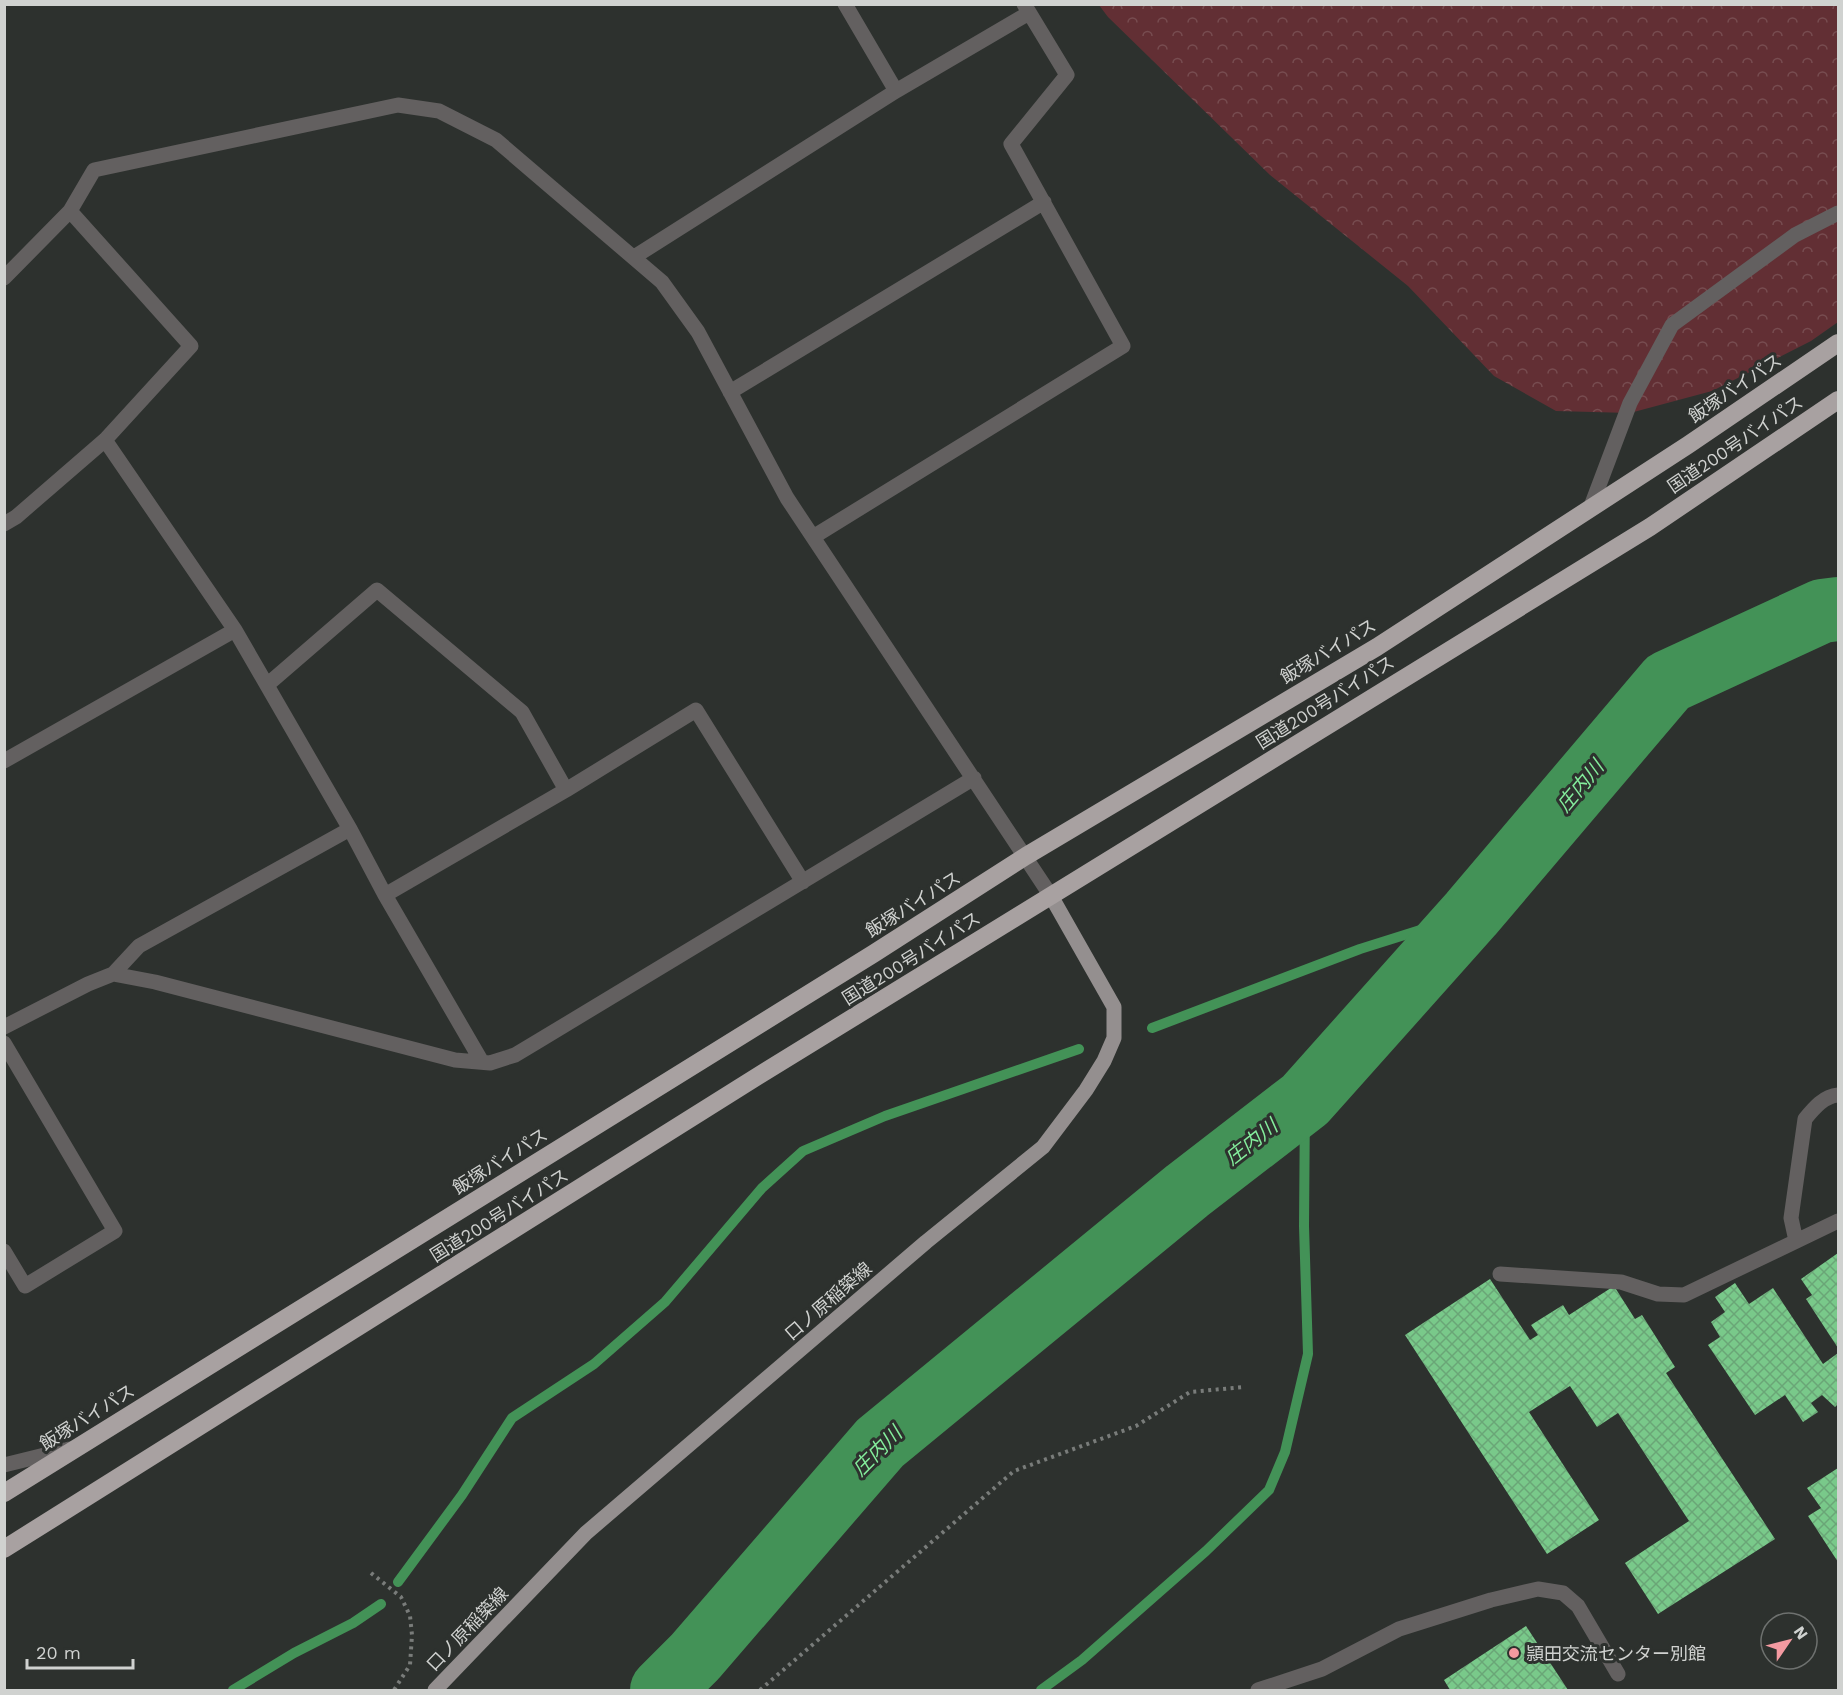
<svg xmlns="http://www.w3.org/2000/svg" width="1843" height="1695" viewBox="0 0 1843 1695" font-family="'Work Sans','Noto Sans JP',sans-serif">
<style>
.forest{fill:url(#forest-crowns)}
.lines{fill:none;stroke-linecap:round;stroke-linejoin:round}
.stream{stroke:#439257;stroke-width:10}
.river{stroke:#439257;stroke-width:64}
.building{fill:url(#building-cross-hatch)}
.path{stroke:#797c7a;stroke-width:4;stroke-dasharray:3 4.5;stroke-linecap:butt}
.minor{stroke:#636060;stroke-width:15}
.major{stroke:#948f8f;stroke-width:15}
.highway{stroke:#a8a1a1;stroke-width:18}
.poi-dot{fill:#f49aa1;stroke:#2d312e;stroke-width:2}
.labels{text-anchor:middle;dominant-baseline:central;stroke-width:6;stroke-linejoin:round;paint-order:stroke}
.street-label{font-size:18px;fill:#d0d2d0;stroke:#2d312e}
.poi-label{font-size:18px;fill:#d0d2d0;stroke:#2d312e;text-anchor:start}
.water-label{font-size:20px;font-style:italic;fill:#84ed9c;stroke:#2d312e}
</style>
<defs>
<pattern id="forest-crowns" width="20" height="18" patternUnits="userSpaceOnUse" patternTransform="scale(1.5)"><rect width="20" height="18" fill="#622f34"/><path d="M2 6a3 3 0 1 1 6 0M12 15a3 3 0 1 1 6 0" fill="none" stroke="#774c50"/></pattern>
<pattern id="building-cross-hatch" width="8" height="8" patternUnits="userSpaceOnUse" patternTransform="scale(1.5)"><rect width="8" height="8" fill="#79c98a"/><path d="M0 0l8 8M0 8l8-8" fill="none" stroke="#6aa677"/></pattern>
</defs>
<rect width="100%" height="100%" fill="#2d312e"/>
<path class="forest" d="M1099,5H1838V322L1811,341L1712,391L1630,413L1556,411L1494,376L1408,286L1270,175L1108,17Z"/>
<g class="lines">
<path class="stream" d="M1152,1028L1360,949L1471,914
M398,1582L462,1495L512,1418L594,1364L665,1302L762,1188L803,1151L885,1116L1079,1049
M233,1690L294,1653L353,1623L381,1604
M1041,1690L1082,1660L1206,1551L1269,1490L1285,1452L1308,1354L1304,1226L1305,1100"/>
<path class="river" d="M662,1690L695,1657L880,1443L1187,1191L1305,1100L1471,914L1668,682L1822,611L1838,609"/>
</g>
<path class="building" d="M1838,1253V1348L1806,1299L1812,1295L1801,1279Z
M1490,1279L1530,1340L1538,1335L1531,1325L1563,1305L1569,1315L1614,1286L1635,1319L1642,1315L1675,1367L1666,1373L1775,1539L1658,1614L1625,1563L1689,1521L1618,1413L1597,1427L1570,1386L1529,1412L1599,1520L1547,1554L1405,1335Z
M1735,1283L1749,1304L1773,1288L1823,1364L1838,1353V1404L1835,1407L1822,1395L1811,1403L1818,1412L1803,1422L1785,1395L1755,1415L1708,1345L1720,1337L1711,1322L1725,1312L1715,1297Z
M1838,1468V1562L1808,1516L1821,1508L1807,1488Z
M1526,1626L1568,1690H1450L1444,1680Z"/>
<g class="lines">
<path class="path" d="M371,1573L401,1597L410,1616L412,1635L410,1665L394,1690
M760,1690L1014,1471L1136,1426L1190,1392L1244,1387"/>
<path class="minor" d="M896,91L1029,13
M634,257L896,91L845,4
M4,278L70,211L94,170L398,105L439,111L496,140L662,282L698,332L787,498L1051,896
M730,392L1044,202
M105,440L235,630L350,829L385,895L482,1062
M1590,509L1630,403L1672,325L1795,235L1838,213
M4,524L16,517L105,440L191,346L70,211
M813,537L1123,346L1011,144L1067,75L1024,4
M267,685L377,590L522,712L566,790
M4,761L235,630
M385,895L566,790L696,710L803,882
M113,974L139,946L350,829
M4,1027L88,984L113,974L155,982L455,1060L490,1063L515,1055L540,1040L974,778
M4,1043L115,1231L25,1286L4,1251
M1796,1241L1791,1218L1805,1119C1814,1108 1824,1096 1838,1095
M1500,1274L1621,1282L1658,1294L1684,1295L1838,1221
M4,1465L69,1449
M1258,1690L1322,1669L1399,1629L1491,1600L1538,1589L1563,1593L1578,1606L1618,1674"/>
<path class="major" d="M435,1690L586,1533L926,1242L1043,1147L1086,1090L1104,1061L1114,1038V1007L1051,896"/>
<path class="highway" d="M4,1493L873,954L1026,856L1377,647L1688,445L1838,343
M4,1549L758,1076L1650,527L1838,400"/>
</g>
<circle class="poi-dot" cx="1514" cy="1653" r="6"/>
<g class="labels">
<g class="street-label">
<text transform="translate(1735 388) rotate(-34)">飯塚バイパス</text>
<text transform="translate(1735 444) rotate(-34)">国道200号バイパス</text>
<text transform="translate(1328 651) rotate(-31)">飯塚バイパス</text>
<text transform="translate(1325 702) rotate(-32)">国道200号バイパス</text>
<text transform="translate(913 904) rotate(-32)">飯塚バイパス</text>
<text transform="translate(911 958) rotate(-32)">国道200号バイパス</text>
<text transform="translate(500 1161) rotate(-32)">飯塚バイパス</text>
<text transform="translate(499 1215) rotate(-32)">国道200号バイパス</text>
<text transform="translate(828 1301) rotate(-41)">口ノ原稲築線</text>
<text transform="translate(87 1417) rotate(-32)">飯塚バイパス</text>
<text transform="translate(467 1629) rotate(-46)">口ノ原稲築線</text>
</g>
<g class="poi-label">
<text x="1526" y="1653">頴田交流センター別館</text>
</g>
<g class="water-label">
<text transform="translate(1580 786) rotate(-50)">庄内川</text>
<text transform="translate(1251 1142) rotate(-38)">庄内川</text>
<text transform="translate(877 1451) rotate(-45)">庄内川</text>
</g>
</g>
<rect width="1843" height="1695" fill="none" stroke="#d0d2d0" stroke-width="12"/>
<g transform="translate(1789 1641) rotate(55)"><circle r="28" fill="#2d312e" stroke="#6e716f" stroke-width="1.5"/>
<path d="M0-4.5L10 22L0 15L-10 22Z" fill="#f49aa1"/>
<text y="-9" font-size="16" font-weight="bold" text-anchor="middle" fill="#d0d2d0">N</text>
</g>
<path d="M27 1659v9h106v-9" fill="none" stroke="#d0d2d0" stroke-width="3"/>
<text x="36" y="1659" font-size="18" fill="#d0d2d0" stroke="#2d312e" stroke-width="4.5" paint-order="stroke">20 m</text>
</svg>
